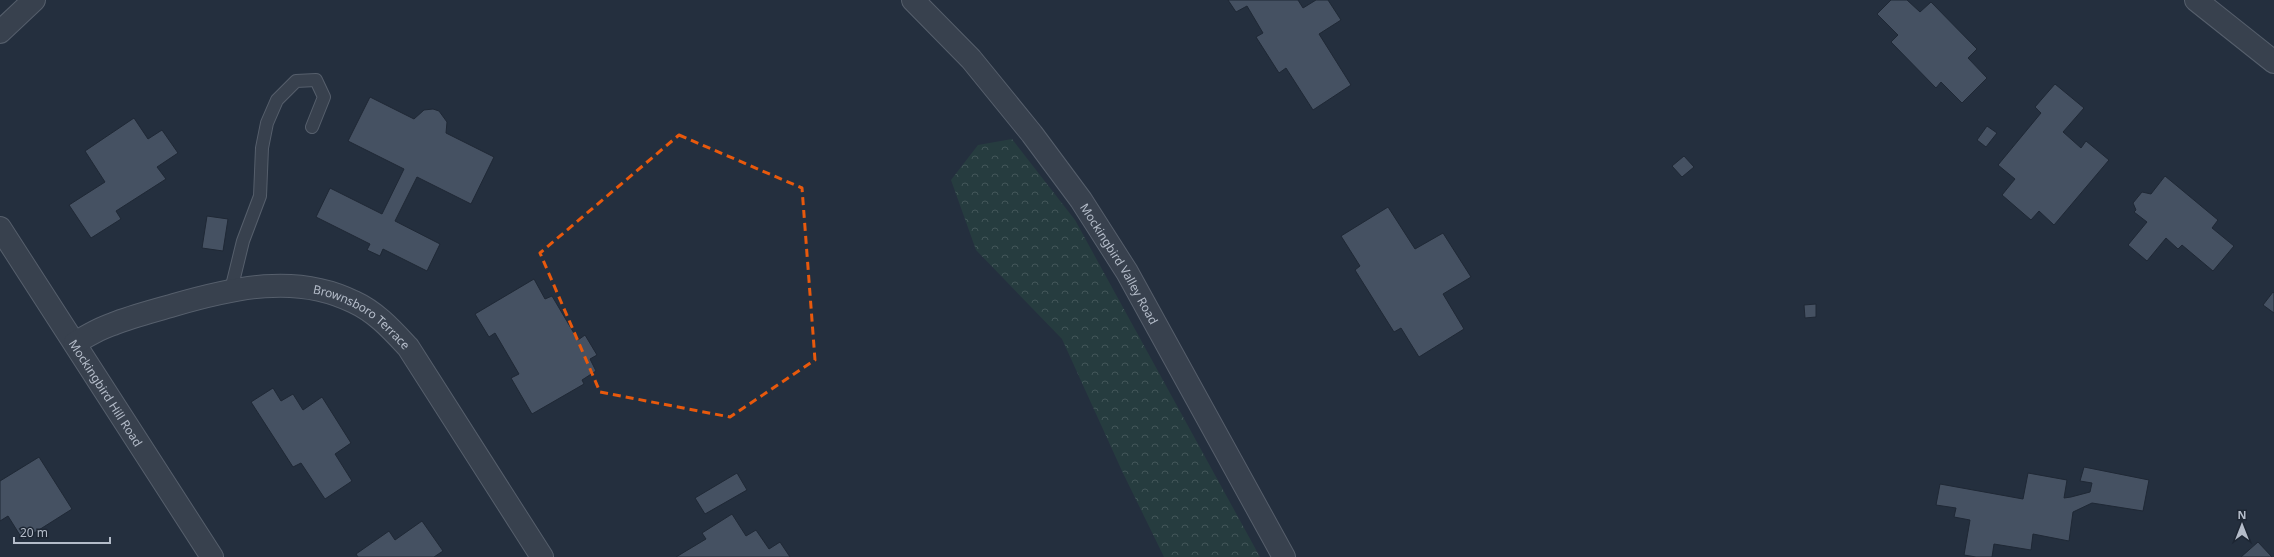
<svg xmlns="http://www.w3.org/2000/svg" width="2274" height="557" viewBox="0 0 2274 557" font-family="'Noto Sans',sans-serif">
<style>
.forest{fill:url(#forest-crowns)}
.building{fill:#455162;stroke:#1f2835}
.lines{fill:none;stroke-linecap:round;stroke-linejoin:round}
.service-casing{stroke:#565f6c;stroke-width:14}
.minor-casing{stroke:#565f6c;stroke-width:24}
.service{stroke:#38414e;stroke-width:12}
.minor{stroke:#38414e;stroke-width:22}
.marked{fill:none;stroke:#e8590c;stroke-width:3;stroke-dasharray:8 5;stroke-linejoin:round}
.labels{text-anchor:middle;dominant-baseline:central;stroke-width:3;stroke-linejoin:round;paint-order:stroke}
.street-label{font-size:12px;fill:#b4bcc9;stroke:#1d2633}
</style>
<defs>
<pattern id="forest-crowns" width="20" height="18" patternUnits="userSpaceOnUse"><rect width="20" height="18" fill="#263c3f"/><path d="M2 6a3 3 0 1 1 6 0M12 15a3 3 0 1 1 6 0" fill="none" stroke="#435659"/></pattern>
</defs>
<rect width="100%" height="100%" fill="#242f3e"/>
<path class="forest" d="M1012,139L1075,220L1260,557H1164L1122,471L1062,339L976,250L951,180L978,145Z"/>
<path class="building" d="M1228,0H1298L1303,8L1316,0H1328L1341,20L1319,34L1351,85L1313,110L1286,68L1279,73L1256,37L1263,33L1247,6L1236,12Z
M1891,0H1907L1920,12L1931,2L1977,49L1968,58L1987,78L1962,103L1941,82L1936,88L1891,42L1898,35L1877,14Z
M2055,84L2084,108L2063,132L2081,148L2086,141L2109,160L2054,225L2039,211L2031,220L2002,195L2015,179L1998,165L2041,113L2035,107Z
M370,97L414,119L424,110L433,109L439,111L447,122L446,133L494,157L471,204L417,177L395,221L440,244L427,271L383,249L380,256L367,250L370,244L316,217L330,188L382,214L404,169L348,141Z
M134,118L148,139L162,130L178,153L157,167L166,179L116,211L121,219L91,238L69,205L105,182L85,151Z
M1987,126L1997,133L1986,147L1977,140Z
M1684,156L1694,167L1682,177L1672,166Z
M2165,176L2218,220L2212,228L2234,246L2213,271L2182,245L2178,249L2166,238L2147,261L2128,245L2147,222L2134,212L2136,210L2133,203L2142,192L2151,194Z
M1388,207L1415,249L1443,233L1471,277L1443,294L1464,329L1419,357L1401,328L1394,332L1355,270L1360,266L1341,236Z
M207,216L228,219L223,251L202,248Z
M534,279L545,299L552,296L578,340L585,335L597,355L590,359L596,371L582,380L584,384L532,414L511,378L519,374L495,333L489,337L475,314Z
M2273,292L2274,293V313L2263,305Z
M1816,304V317L1805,318L1804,305Z
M273,388L281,401L293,394L303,410L322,397L351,443L335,454L352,481L325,499L301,463L293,467L251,402Z
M39,457L72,509L23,540L8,516L0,521V481Z
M2084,467L2149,480L2143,511L2092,503L2073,512L2069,541L2033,534L2031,550L1994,544L1992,557H1976L1964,555L1970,520L1954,517L1956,508L1936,505L1940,484L2023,499L2028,473L2067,480L2064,498L2071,497L2090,492L2092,483L2080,481Z
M737,473L747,490L705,514L695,498Z
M732,514L746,536L756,530L769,549L780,542L790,557H676L706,539L702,533Z
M422,521L443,551L434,557H358L356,554L389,531L395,540Z
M2258,542L2272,557H2241Z"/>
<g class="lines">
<g class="service-casing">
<path id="service" d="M231,290L243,241L260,196L262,148L267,123L277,100L296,81L316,80L324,97L312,127"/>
</g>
<g class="minor-casing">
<g id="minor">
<path id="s1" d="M913,0L971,59L1032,134L1081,200L1127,272L1284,557"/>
<path d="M2196,0L2274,62"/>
<path d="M0,32L34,0"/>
<path id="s2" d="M0,228L212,557"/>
<path id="s3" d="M75,343C87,336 100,328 113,324C133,316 154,311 174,305C233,288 296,273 354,302C376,312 392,330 408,347L542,557"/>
</g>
</g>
<use href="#service" class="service"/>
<use href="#minor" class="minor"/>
</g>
<path class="marked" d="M679,135L802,188L815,360L730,417L600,392L540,253Z"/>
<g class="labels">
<g class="street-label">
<text stroke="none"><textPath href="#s1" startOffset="336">Mockingbird Valley Road</textPath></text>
<text stroke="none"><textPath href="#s3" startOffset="305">Brownsboro Terrace</textPath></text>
<text stroke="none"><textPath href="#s2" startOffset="196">Mockingbird Hill Road</textPath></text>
</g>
</g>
<g transform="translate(2242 525)" stroke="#1d2633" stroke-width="3" paint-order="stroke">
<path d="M0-3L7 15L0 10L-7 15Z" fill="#b4bcc9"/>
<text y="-6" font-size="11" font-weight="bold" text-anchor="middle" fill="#b4bcc9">N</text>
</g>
<path d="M14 537v6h96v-6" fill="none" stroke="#b4bcc9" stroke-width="2"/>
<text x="20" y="537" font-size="12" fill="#b4bcc9" stroke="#1d2633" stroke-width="3" paint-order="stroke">20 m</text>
</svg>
